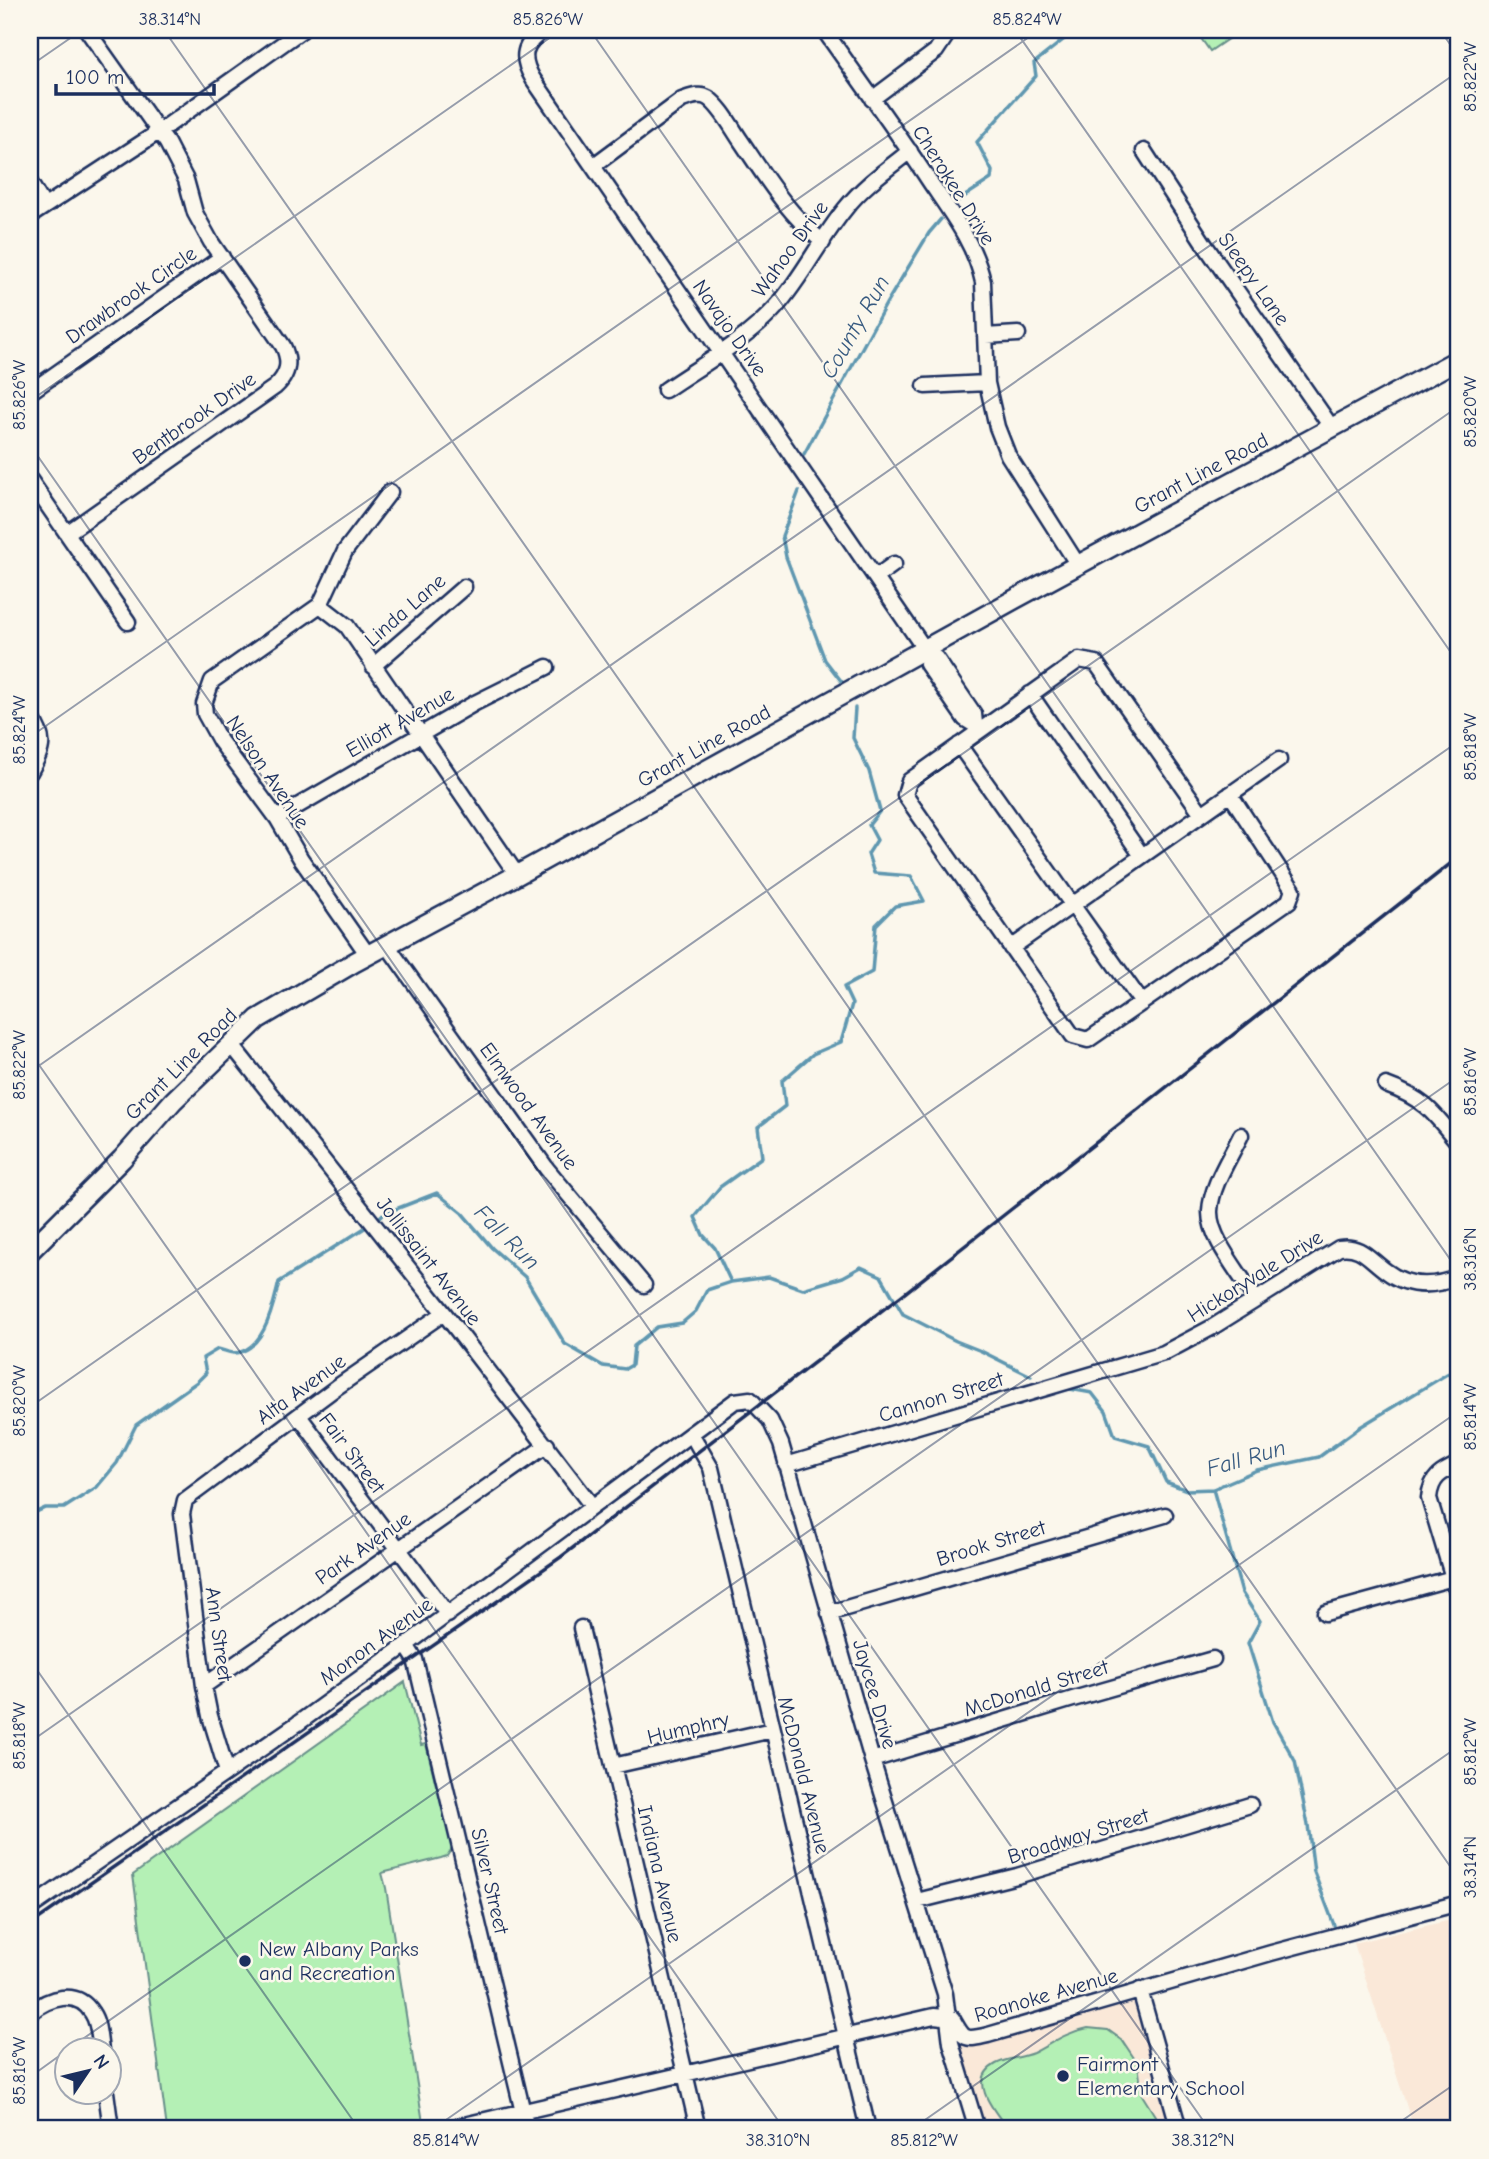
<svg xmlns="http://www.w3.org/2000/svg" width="1489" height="2159" viewBox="0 0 1489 2159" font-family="'Comic Neue',sans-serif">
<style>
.built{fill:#fae8d8}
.green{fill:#b4f0b5;stroke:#68908a;stroke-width:2}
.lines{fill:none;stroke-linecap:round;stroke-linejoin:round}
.stream{stroke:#5f97b0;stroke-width:3.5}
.minor-casing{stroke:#1b2f5e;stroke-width:19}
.major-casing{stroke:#1b2f5e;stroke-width:23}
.minor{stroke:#fbf7ec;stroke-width:14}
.major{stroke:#fbf7ec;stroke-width:18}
.rail{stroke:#1b2f5e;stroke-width:3.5}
.ticks{fill:none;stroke:#1b2f5e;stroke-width:2;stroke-opacity:0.45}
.poi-dot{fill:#1b2f5e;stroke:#fbf7ec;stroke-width:2.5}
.labels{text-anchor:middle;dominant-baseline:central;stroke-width:5;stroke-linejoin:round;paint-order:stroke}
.street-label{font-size:21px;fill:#1b2f5e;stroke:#fbf7ec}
.poi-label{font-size:21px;fill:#1b2f5e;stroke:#fbf7ec;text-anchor:start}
.water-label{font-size:23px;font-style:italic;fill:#375a80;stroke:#fbf7ec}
.neatline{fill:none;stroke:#1b2f5e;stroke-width:2.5}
.ticks-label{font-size:18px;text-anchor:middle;fill:#1b2f5e}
</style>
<rect width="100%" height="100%" fill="#fbf7ec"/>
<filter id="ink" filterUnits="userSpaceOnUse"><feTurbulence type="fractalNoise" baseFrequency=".0143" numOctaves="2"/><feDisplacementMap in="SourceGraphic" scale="14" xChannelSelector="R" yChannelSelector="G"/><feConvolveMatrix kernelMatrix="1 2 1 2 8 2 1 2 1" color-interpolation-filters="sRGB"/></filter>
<g filter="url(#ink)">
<path class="built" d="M1459,1918V2129H1414L1354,1943Z
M1136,1997L1174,2129H983L957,2044L990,2041Z"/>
<path class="green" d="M1195,30H1241L1210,51Z
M405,1682L421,1745L426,1744L436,1785L440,1789L453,1847L447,1856L441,1858L382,1873L386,1888L424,2129H167L133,1875Z
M1088,2028L1108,2030L1122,2040L1138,2064L1142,2095L1157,2119L1146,2129H1008C996,2113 966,2080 996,2064C1007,2058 1021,2058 1033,2053C1052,2043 1067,2032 1088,2028Z"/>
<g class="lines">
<path class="stream" d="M956,202L991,179L992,171L977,142L1036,76L1034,63L1072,33L1073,30
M804,454L886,304L929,233L941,219
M799,491L782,536L786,557L825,660L842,682
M377,1220L383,1214L437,1193L462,1213L492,1248L525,1277L565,1344L603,1366L625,1369L632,1365L634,1346L657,1327L682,1323L696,1311L707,1290L731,1282L769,1277L803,1289L843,1277L861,1267L881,1276L903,1314L956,1341L981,1351L1031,1376
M731,1282L715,1248L703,1235L695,1217L720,1187L762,1157L758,1127L785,1106L782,1081L813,1054L841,1042L852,1004L844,987L872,972L876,925L895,906L924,901L911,876L874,873L868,854L877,840L869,825L880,811L869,771L853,738L855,708
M1070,1389L1092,1393L1106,1411L1115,1436L1149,1446L1166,1482L1187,1490L1213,1489L1257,1470L1319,1457L1360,1427L1447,1374L1459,1370
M1213,1489L1242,1593L1260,1621L1248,1643L1273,1722L1295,1761L1308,1825L1314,1872L1334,1925
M30,1515L45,1508H64L97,1487L117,1463L136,1425L197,1382L206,1373L203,1358L218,1349C223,1350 230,1353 234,1353C265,1351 273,1305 279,1282L371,1224"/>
<g class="minor-casing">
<path id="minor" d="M544,30C523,44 520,57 533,79L928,654L936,658L974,714L975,724
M824,30C859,80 896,130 930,182C951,213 975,244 983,282L987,383L997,427L1008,455L1078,565
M872,99L936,51L950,30
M1144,151L1205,245L1332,428
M593,166L682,100C691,97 700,93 708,98C721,107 732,128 741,141C766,178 788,214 823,242
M30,183L44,206
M30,216L160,131L302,30
M985,336L1018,334
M925,386L987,383
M665,390C703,364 747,340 777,306C803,276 820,240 845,209C863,186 887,169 910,151
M30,392L222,257
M30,480L128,622
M67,533L275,387C288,375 291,362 283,346L211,242L195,213L186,180L167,143L87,30
M876,577L894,564
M320,605L347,626L517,875
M928,654L927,664L965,719L978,727
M373,666L464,587
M1030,694L1142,856
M30,715C46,739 44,747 30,772
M959,745L1142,1003
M1202,814L1096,663L1079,660L909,781L905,795L1073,1036L1088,1040L1289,901L1293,890L1230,794
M277,818L475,703L547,667
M387,945L547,1169L644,1285
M1011,948L1279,760
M368,955L301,859L277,818L220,741L205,714L204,704L212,681L320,605L345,551L390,492
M231,1044L444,1313L592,1506
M1386,1085C1425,1099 1434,1113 1459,1144
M1241,1135C1230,1158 1211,1186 1210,1211C1209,1239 1242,1275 1255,1299
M299,1416L448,1615
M692,1435L711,1468L868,2129
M1459,1464C1441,1472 1431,1477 1429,1498L1459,1598
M786,1465L1164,1353L1211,1328L1339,1248C1361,1244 1370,1260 1386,1271C1408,1288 1434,1287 1459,1277
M829,1613L1165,1515
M1325,1613L1453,1578
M581,1628L698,2129
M406,1645L415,1659L527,2129
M204,1686L547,1445
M872,1760L1073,1699L1213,1659
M613,1766L772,1730
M227,1772L210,1716L204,1686L182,1514L185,1500L337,1387L444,1313
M917,1901L1017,1876L1250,1805
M30,1908L297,1724L406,1645L735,1401L750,1399L770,1420L781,1444L872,1760L945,1994L951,2043L977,2129
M1140,1990L1179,2129
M30,2013C48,1998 77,1988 92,2013C99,2023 99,2039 101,2050
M106,2092L111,2129
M447,2129L934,2016L952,2018C964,2039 963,2041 988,2035L1271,1953L1459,1903"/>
</g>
<g class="major-casing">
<path id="major" d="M30,1251L122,1159L173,1101L258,1019L355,962L517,875L1015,599L1459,359"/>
</g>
<use href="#minor" class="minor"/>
<use href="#major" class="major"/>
<path class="rail" d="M30,1925L561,1557L906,1292L1459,857"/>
</g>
</g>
<path class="ticks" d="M164,30L1459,1879M590,30L1459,1272M1015,30L1459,664M1440,30L1459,57M30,66L82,30M30,401L561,30M30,445L1209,2129M30,737L1039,30M30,1052L784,2129M30,1072L1459,71M30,1407L1459,406M30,1660L359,2129M30,1742L1459,741M67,2050L1459,1076M30,2077L66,2051M433,2129L1459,1411M912,2129L1459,1746M1390,2129L1459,2081"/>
<g class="poi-dot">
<circle cx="245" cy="1961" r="7"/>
<circle cx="1063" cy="2076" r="7"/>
</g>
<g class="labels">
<g class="street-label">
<text transform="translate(954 185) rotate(58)">Cherokee Drive</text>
<text transform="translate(790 249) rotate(-54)">Wahoo Drive</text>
<text transform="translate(1254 279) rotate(55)">Sleepy Lane</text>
<text transform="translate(131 295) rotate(-35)">Drawbrook Circle</text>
<text transform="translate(730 328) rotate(55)">Navajo Drive</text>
<text transform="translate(194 418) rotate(-35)">Bentbrook Drive</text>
<text transform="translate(1201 473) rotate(-28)">Grant Line Road</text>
<text transform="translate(405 610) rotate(-41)">Linda Lane</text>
<text transform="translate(400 722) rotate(-30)">Elliott Avenue</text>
<text transform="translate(704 746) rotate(-29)">Grant Line Road</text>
<text transform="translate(268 772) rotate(56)">Nelson Avenue</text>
<text transform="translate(181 1064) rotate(-45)">Grant Line Road</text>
<text transform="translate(529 1106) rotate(54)">Elmwood Avenue</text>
<text transform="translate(429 1261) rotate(52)">Jollissaint Avenue</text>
<text transform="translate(1255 1276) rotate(-32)">Hickoryvale Drive</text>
<text transform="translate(301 1389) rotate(-36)">Alta Avenue</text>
<text transform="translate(941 1397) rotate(-17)">Cannon Street</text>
<text transform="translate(352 1453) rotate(53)">Fair Street</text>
<text transform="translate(991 1543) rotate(-17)">Brook Street</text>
<text transform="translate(363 1548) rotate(-35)">Park Avenue</text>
<text transform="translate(219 1634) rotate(82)">Ann Street</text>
<text transform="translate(376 1641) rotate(-36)">Monon Avenue</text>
<text transform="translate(1036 1688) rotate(-17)">McDonald Street</text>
<text transform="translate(875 1694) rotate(74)">Jaycee Drive</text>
<text transform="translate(688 1728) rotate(-13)">Humphry</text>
<text transform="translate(804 1775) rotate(76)">McDonald Avenue</text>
<text transform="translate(1078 1836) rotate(-17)">Broadway Street</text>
<text transform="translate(660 1874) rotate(77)">Indiana Avenue</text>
<text transform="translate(490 1881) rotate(77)">Silver Street</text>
<text transform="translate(1046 1995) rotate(-16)">Roanoke Avenue</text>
</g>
<g class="poi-label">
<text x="259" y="1949">New Albany Parks<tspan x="259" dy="24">and Recreation</tspan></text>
<text x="1077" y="2064">Fairmont<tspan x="1077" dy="24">Elementary School</tspan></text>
</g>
<g class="water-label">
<text transform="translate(855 327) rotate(-60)">County Run</text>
<text transform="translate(507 1237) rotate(45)">Fall Run</text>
<text transform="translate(1246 1458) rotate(-16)">Fall Run</text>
</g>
</g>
<rect width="1489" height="2159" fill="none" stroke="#fbf7ec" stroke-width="77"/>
<g transform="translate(88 2071) rotate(55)"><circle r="33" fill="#fbf7ec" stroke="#a1a7b3" stroke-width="2"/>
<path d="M0-5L12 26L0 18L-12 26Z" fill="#1b2f5e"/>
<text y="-10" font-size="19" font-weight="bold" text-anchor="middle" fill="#1b2f5e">N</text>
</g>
<path d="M56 84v10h158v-10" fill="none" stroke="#1b2f5e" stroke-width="3.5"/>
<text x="66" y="84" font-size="21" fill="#1b2f5e" stroke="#fbf7ec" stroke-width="5" paint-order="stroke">100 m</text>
<rect x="38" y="38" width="1412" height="2082" class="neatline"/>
<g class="ticks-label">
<text x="170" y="25">38.314°N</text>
<text x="548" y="25">85.826°W</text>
<text x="1027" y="25">85.824°W</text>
<text transform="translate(1470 77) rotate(-90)" y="6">85.822°W</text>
<text transform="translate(19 395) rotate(-90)" y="6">85.826°W</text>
<text transform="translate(1470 412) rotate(-90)" y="6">85.820°W</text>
<text transform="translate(19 730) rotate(-90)" y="6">85.824°W</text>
<text transform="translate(1470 747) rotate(-90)" y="6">85.818°W</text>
<text transform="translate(19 1065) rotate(-90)" y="6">85.822°W</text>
<text transform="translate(1470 1082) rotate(-90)" y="6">85.816°W</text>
<text transform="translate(1470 1259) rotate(-90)" y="6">38.316°N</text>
<text transform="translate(19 1401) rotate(-90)" y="6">85.820°W</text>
<text transform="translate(1470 1417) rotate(-90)" y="6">85.814°W</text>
<text transform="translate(19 1736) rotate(-90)" y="6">85.818°W</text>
<text transform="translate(1470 1752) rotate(-90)" y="6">85.812°W</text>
<text transform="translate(1470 1867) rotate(-90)" y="6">38.314°N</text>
<text transform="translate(19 2071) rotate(-90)" y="6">85.816°W</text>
<text x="446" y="2146">85.814°W</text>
<text x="778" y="2146">38.310°N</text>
<text x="924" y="2146">85.812°W</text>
<text x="1203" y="2146">38.312°N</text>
</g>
</svg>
